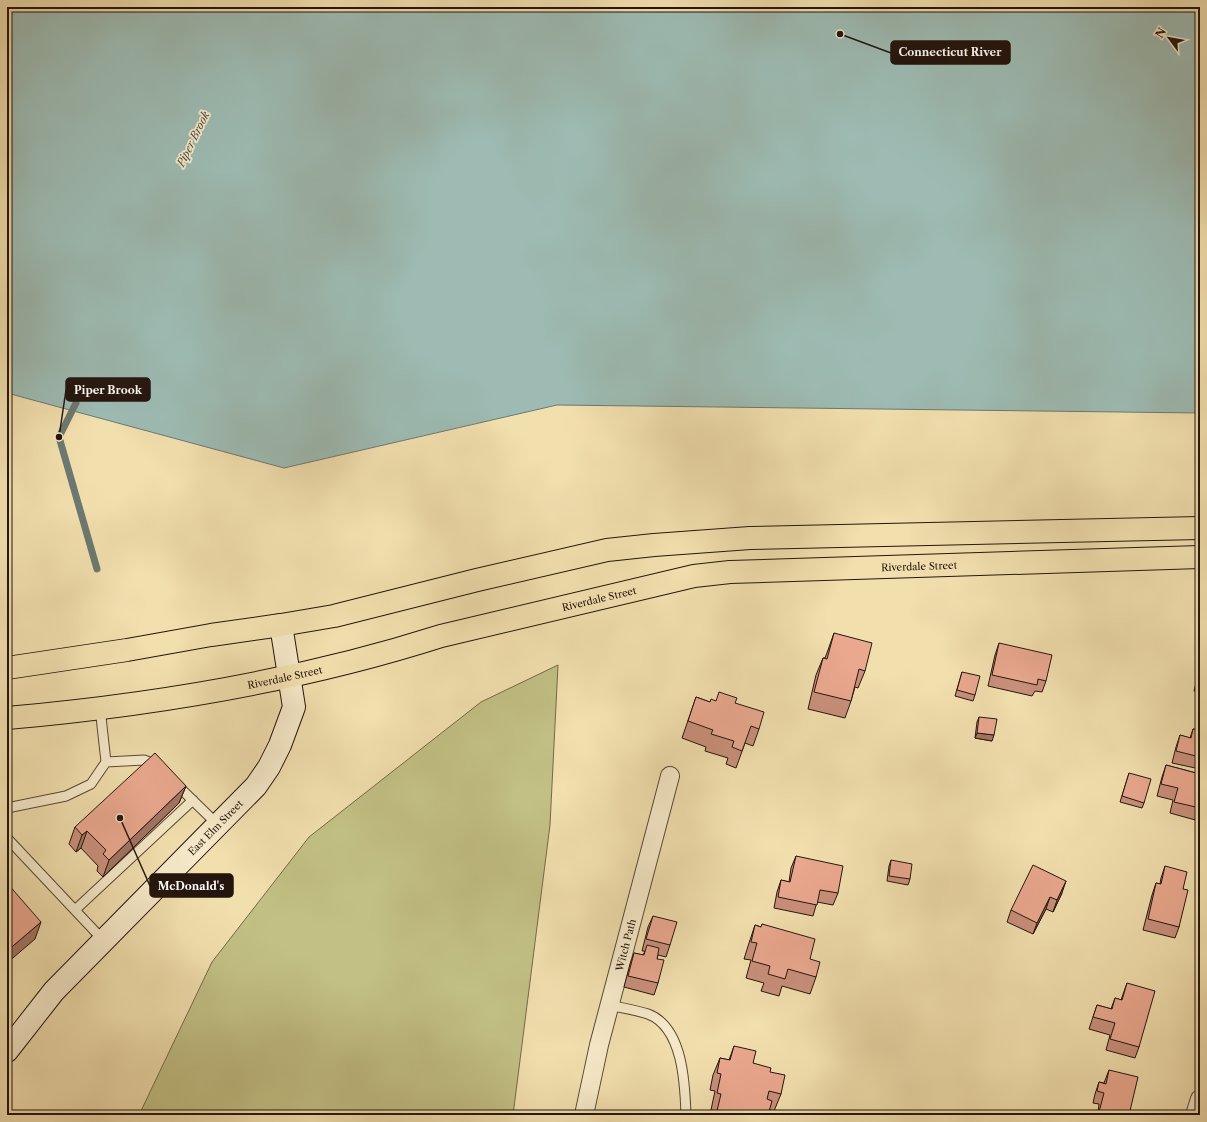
<svg xmlns="http://www.w3.org/2000/svg" width="1207" height="1122" viewBox="0 0 1207 1122" font-family="'Libre Caslon Text',serif">
<style>
.green{fill:#c2c085;stroke:#726a4a}
.water{fill:#9dbbb3;stroke:#6c7971}
.lines{fill:none;stroke-linecap:round;stroke-linejoin:round}
.stream{stroke:#6c7971;stroke-width:7}
.service-casing{stroke:#574836;stroke-width:11}
.minor-casing{stroke:#574836;stroke-width:20}
.secondary-casing{stroke:#23150e;stroke-width:24}
.primary-casing{stroke:#23150e;stroke-width:24}
.service{stroke:#f7eaca;stroke-width:9}
.minor{stroke:#f7eaca;stroke-width:18}
.secondary{stroke:#f7eaca;stroke-width:22}
.primary{stroke:#f2dfae;stroke-width:22}
.wall{fill:#c9907b;stroke:#23150e}
.shaded-wall{fill:#a47664;stroke:#23150e}
.building{fill:#eaa88f;stroke:#23150e}
.labels{text-anchor:middle;dominant-baseline:central;stroke-width:3.5;stroke-linejoin:round;paint-order:stroke}
.street-label{font-size:10px;fill:#23150e;stroke:#f7eaca}
.water-label{font-size:11px;font-style:italic;fill:#4e4f48;stroke:#f7eaca}
.leader{fill:none;stroke:#23150e;stroke-width:1.5}
.callout-dot{fill:#23150e;stroke:#f7eaca;stroke-width:1.5}
.callout{fill:#23150e;stroke:#23150e;stroke-width:1.5}
.callout-label{font-size:11px;text-anchor:middle;font-weight:bold;fill:#fff}
</style>
<rect width="100%" height="100%" fill="#f2dfae"/>
<filter id="stains"><feTurbulence type="fractalNoise" baseFrequency=".005" numOctaves="4"/><feColorMatrix values="0 0 0 0 .2 0 0 0 0 .09 0 0 0 0 .02 0 0 0 .5 -.17"/></filter>
<radialGradient id="worn" r=".72"><stop offset=".6" stop-color="#630" stop-opacity="0"/><stop offset="1" stop-color="#630" stop-opacity=".3"/></radialGradient>
<path class="green" d="M558,665L550,825L513,1115H139L212,962L309,837L481,702Z"/>
<path class="water" d="M7,7H1200V413L557,405L284,468L7,393Z"/>
<g class="lines">
<path class="stream" d="M76,403L59,437L97,569"/>
<g class="service-casing">
<path id="service" d="M106,762L144,760L157,765
M175,783L218,825
M7,808L66,796L91,784L106,762L100,708
M7,838L104,941
M75,910L193,800
M609,1005C622,1008 636,1010 648,1014C683,1027 685,1084 686,1115"/>
</g>
<g class="minor-casing">
<g id="minor">
<path id="s1" d="M584,1115L599,1045L670,776"/>
<path d="M1195,1115L1200,1099"/>
</g>
</g>
<g class="secondary-casing">
<g id="secondary">
<path id="s2" d="M7,1051L54,991L256,786L269,767L280,745L294,707L281,625"/>
</g>
</g>
<g class="primary-casing">
<g id="primary">
<path d="M7,668L127,650L211,635L281,625L334,616L477,580L607,550L654,545L750,538L1200,528"/>
<path id="s3" d="M7,718C154,705 300,681 441,636L694,576L730,572L1200,557"/>
</g>
</g>
<use href="#service" class="service"/>
<use href="#minor" class="minor"/>
<use href="#secondary" class="secondary"/>
<use href="#primary" class="primary"/>
</g>
<path class="wall" d="M834,633L865,671L858,688L855,687L851,701L845,718L808,709L816,675L823,658H825L828,650Z
M999,643L1046,681L1042,692L1035,691L1032,696L988,686L995,655Z
M1200,665V692L1194,691Z
M962,672L975,695L973,701L955,696Z
M696,697L710,702L716,701L735,703L759,729L753,746L745,743L736,768L726,764L728,758L705,751L706,747L682,738Z
M979,717L992,741L975,738L977,722Z
M1193,729L1200,730V769L1172,763L1176,747L1180,735L1190,738Z
M1166,765L1200,774V817L1199,821L1170,813L1173,800L1157,796L1162,777Z
M1129,773L1144,803L1142,808L1120,802Z
M186,786L179,803L103,877L97,871L98,866L81,848L76,852L69,844L75,827Z
M796,856L838,893L833,905L817,902L813,916L774,908L777,892L781,880L789,882L791,868Z
M891,860L910,879L908,885L887,881L889,866Z
M1165,866L1183,889L1179,927L1175,938L1143,930L1152,895L1156,883L1160,884L1161,878Z
M1062,893L1053,912L1046,909L1033,934L1007,922L1011,910Z
M653,916L670,945L666,957L658,955L657,959L658,983L654,995L624,987L630,964L634,953L643,955L645,951H642L648,927Z
M762,924L810,959L816,977L810,994L782,986L779,996L761,991L764,983L746,978L751,960L744,959L749,943L755,925L761,927Z
M1127,983L1139,1047L1135,1058L1106,1050L1110,1035L1089,1029L1097,1005L1111,1009L1115,998L1121,1000Z
M734,1046L753,1063L770,1072L781,1094L774,1111L770,1110L768,1115H714L715,1111L711,1110L715,1091L710,1090L713,1075L720,1058L729,1060Z
M1109,1070L1129,1115H1095L1096,1111L1098,1112L1099,1104L1093,1103L1095,1094L1099,1082L1104,1083Z"/>
<path class="shaded-wall" d="M977,733L994,735L992,741L975,738Z
M186,786L179,803L103,877L109,860Z
M87,831L81,848L76,852L82,835Z
M1066,881L1062,893L1053,912L1057,900Z
M1050,897L1046,909L1033,934L1037,923Z
M41,922L35,939L7,963V951Z"/>
<path class="building" d="M834,633L872,643L865,671L859,669L851,701L814,692L823,658L827,659Z
M999,643L1052,655L1046,681L1038,679L1037,685L992,675Z
M962,672L980,676L975,695L957,690Z
M719,692L737,698L735,703L764,712L759,729L751,726L742,751L732,747L734,741L711,734L713,730L688,721L696,697L710,702L711,699L716,701Z
M979,717L997,719L994,735L977,733Z
M1193,729L1200,730V757L1176,751L1180,735L1191,738Z
M155,753L186,786L109,860L103,854L106,850L87,831L82,835L75,827Z
M1166,765L1200,774V808L1174,802L1178,788L1161,784Z
M1129,773L1151,779L1144,803L1122,796Z
M796,856L843,866L838,893L820,890L817,905L778,897L781,880L790,882Z
M891,860L912,864L910,879L889,876Z
M1033,865L1066,881L1057,900L1050,897L1037,923L1011,910Z
M1165,866L1187,872L1183,889L1188,890L1179,927L1148,919L1156,883L1161,884Z
M7,883L41,922L7,951Z
M653,916L677,922L670,945L646,939Z
M762,924L815,939L810,959L820,962L816,977L788,969L785,979L768,974L770,966L752,961L757,943L751,942L755,925L761,927Z
M647,945L659,948L657,959L664,960L658,983L628,976L634,953L644,955Z
M1127,983L1155,991L1139,1047L1110,1039L1115,1023L1093,1017L1097,1005L1112,1009L1115,998L1122,1000Z
M734,1046L756,1051L753,1063L771,1068L770,1072L785,1075L781,1094L769,1091L767,1099L772,1101L768,1115H716L721,1094L717,1093L721,1074L717,1073L720,1058L730,1060Z
M1109,1070L1138,1077L1129,1115H1095L1096,1111L1099,1112L1104,1093L1097,1091L1099,1082L1106,1084Z"/>
<g class="labels">
<g class="street-label">
<text stroke="none"><textPath href="#s3" startOffset="928">Riverdale Street</textPath></text>
<text stroke="none"><textPath href="#s3" startOffset="605">Riverdale Street</textPath></text>
<text stroke="none"><textPath href="#s3" startOffset="281">Riverdale Street</textPath></text>
<text stroke="none"><textPath href="#s2" startOffset="306">East Elm Street</textPath></text>
<text stroke="none"><textPath href="#s1" startOffset="175">Witch Path</textPath></text>
</g>
<g class="water-label">
<text transform="translate(193 139) rotate(-64)">Piper Brook</text>
</g>
</g>
<path class="leader" d="M840 34L891 53M59 437L66 390M120 818L150 886"/>
<g class="callout-dot">
<circle cx="840" cy="34" r="4"/>
<circle cx="59" cy="437" r="4"/>
<circle cx="120" cy="818" r="4"/>
</g>
<g class="callout">
<rect x="891" y="41" width="119" height="23" rx="4"/>
<rect x="66" y="378" width="84" height="23" rx="4"/>
<rect x="150" y="874" width="83" height="23" rx="4"/>
</g>
<g class="callout-label">
<text x="950" y="56">Connecticut River</text>
<text x="108" y="394">Piper Brook</text>
<text x="191" y="890">McDonald's</text>
</g>
<rect width="1207" height="1122" fill="none" stroke="#f2dfae" stroke-width="24"/>
<rect x="8" y="8" width="1191" height="1106" fill="none" stroke="#23150e" stroke-width="2"/>
<rect x="12" y="12" width="1183" height="1098" fill="none" stroke="#23150e"/>
<g transform="translate(1169 38) rotate(302)" stroke="#f7eaca" stroke-width="3" paint-order="stroke">
<path d="M0-3L7 15L0 10L-7 15Z" fill="#23150e"/>
<text y="-6" font-size="11" font-weight="bold" text-anchor="middle" fill="#23150e">N</text>
</g>
<rect width="100%" height="100%" filter="url(#stains)"/>
<rect width="100%" height="100%" fill="url(#worn)"/>
</svg>
